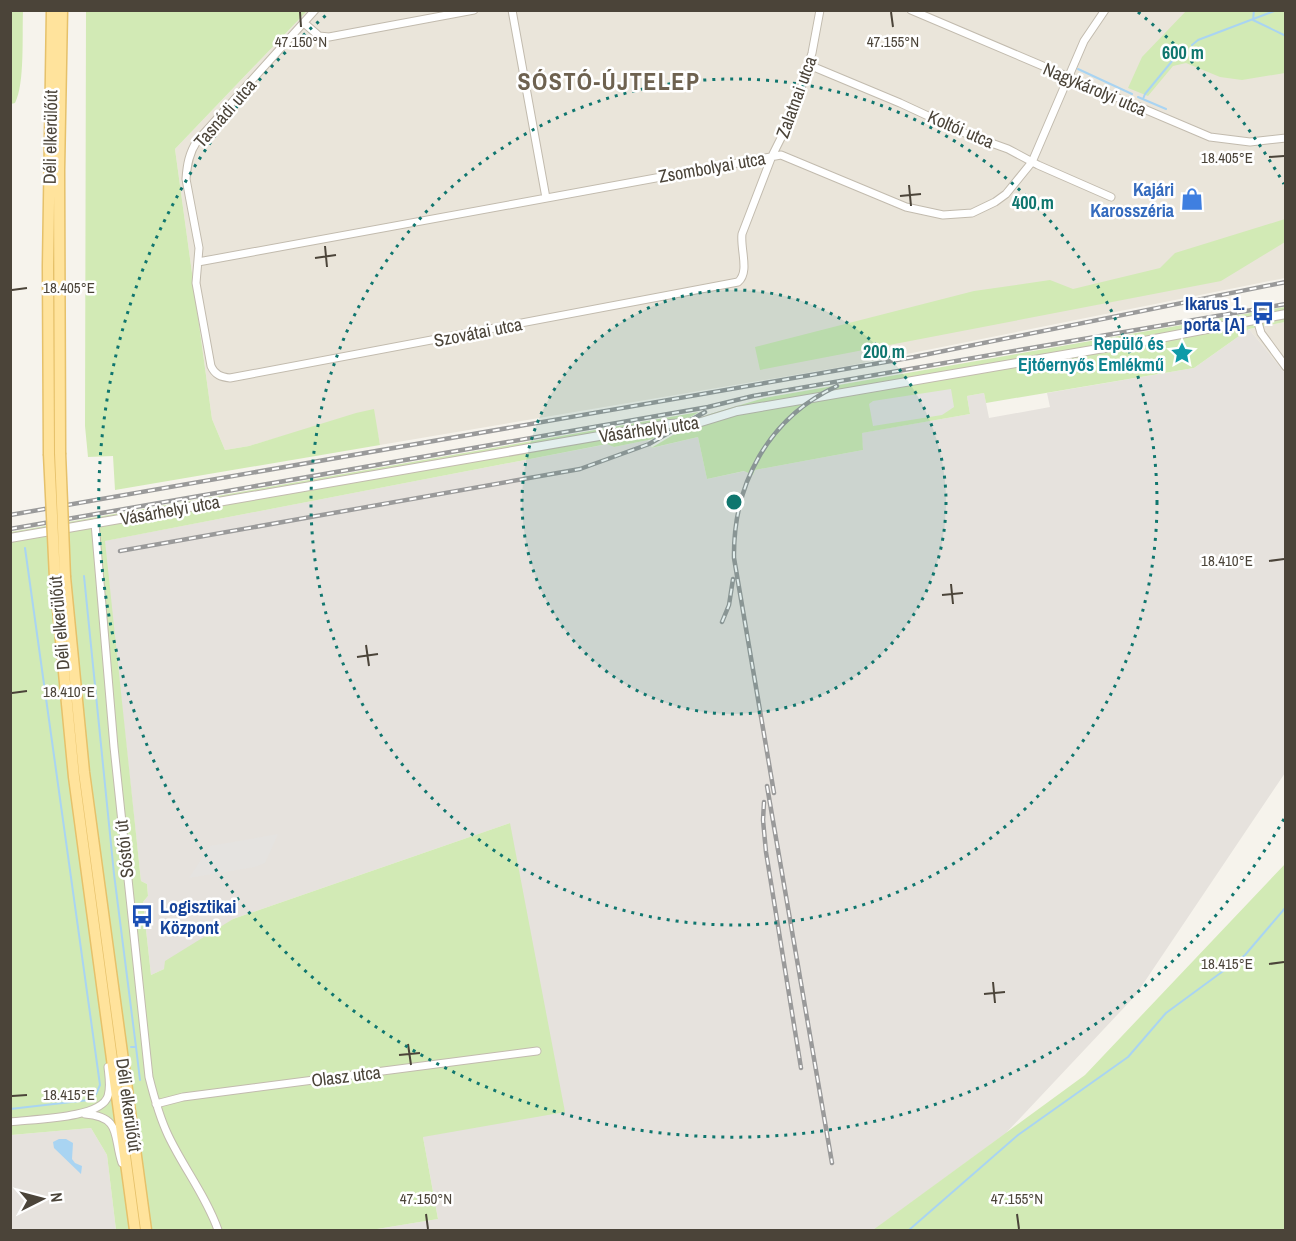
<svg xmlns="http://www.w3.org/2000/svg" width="1296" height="1241" viewBox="0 0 1296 1241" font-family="'Archivo Narrow',sans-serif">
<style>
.residential{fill:#eae5da}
.industrial{fill:#e6e2dd}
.green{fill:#d2eab5}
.parking{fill:#e5e3e0}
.water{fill:#a9d4f2}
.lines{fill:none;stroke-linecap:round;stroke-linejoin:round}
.stream{stroke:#a9d4f2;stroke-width:2}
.minor-casing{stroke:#c2bbae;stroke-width:9}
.tertiary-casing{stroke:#c2bbae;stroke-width:10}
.primary-casing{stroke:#e6c16a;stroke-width:13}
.minor{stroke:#fff;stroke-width:7}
.tertiary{stroke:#fff;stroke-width:8}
.primary{stroke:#ffe39c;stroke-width:10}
.rail-casing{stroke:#9a9a9a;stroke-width:4.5}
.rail{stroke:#fff;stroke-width:2;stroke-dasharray:7;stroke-linecap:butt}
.primary-bridge-casing{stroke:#e6c16a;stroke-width:13;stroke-linecap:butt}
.primary-bridge{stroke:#ffe39c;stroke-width:10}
.ticks{fill:none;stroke:#4b4439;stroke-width:2}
.ring{fill:none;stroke:#0f766e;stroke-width:3;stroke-dasharray:3 6}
.labels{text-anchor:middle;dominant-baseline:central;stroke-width:5;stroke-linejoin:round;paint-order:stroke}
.street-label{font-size:18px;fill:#4b4439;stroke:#fff}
.shop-label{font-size:18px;font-weight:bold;fill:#366cbe;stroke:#fff;text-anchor:end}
.transit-label{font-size:18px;font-weight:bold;fill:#164399;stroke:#fff;text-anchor:end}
.culture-label{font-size:18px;font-weight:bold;fill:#0d838f;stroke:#fff;text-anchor:end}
.district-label{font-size:24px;font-weight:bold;letter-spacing:1.5px;fill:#6e6250;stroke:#fff}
.ticks-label{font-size:15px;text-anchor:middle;fill:#4b4439;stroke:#fff;stroke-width:5;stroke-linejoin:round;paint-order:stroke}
.centre{fill:#0f766e;stroke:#fff;stroke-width:3}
.ring-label{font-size:18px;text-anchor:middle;font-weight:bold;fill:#0f766e;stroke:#fff;stroke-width:5;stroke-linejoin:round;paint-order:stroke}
</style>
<rect width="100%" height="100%" fill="#f6f3ec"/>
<path class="residential" d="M307,11H1285V278L847,366L380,445L373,410L249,446L225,450L212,419L175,149Z
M1285,322V373L1249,329Z"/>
<path class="industrial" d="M1249,329L1285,373V773L1135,996L1006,1133L874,1230H371L438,1219L423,1137L510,823L233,919L164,969L151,975L143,902L148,896L147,884L141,881L104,541L608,444L614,447L648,440L652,448L698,437L707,479L745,471L753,475L755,470L863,450L861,433L970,414L967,396L984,393L989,418L1050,407L1047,393L1194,368Z
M91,1128L107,1155L116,1230H11V1135Z"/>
<path class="green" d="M1187,10L1285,11V73L1242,80L1220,77L1186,63L1173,66L1148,96L1128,88L1142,57Z
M10,11H23C22,34 25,84 15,103L11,104Z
M86,11H307L175,149L212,419L225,450L249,446L356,413L374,409L380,445L115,490L113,456L88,457L85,426Z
M1285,219V242L1221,281L760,370L755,347L974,291L1050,280L1073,289L1160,268L1175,253Z
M1285,307V322L1249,329L1194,368L986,403L984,393L967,396L970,414L862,433L863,450L755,470L753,475L744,471L707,479L698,437L651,448L707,415L764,398Z
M699,412L653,439L614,447L607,444L105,541L141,881L147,884L148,896L143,902L151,975L164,969L165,961L233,919L510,823L565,1112L423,1137L438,1219L371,1230H116L107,1155L91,1128L11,1135V532Z
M1285,864V1230H873L1085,1075Z"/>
<path class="parking" d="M951,389L954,407L942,415L873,426L869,404L873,401Z
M278,834L265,863L255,867L189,878L210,846Z"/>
<path class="water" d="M59,1139H66L73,1143L72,1159L75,1163L82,1166L81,1174L54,1148L53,1142Z"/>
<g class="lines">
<path class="stream" d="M1253,20L1286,36
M1253,20L1254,10
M1192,45L1198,40L1277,10
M1078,69L1132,94
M1138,97L1166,109
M1143,99L1145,94L1177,55
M84,576L114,874L136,1047H131
M136,1047L140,1080
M10,1109L89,1100L96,1094L100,1085L25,548
M909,1230L1018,1135L1128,1057L1166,1013L1245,955L1286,907"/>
<g class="minor-casing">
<path id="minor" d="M315,10L197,141C189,153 187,165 186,179L199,248L196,283L211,366C215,375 221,377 230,378L738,282C750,272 740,249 742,234L772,156L793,114L812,53L820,10
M512,10L546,198
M911,10L1210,137L1250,142L1286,138
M304,23L319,36L329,37L474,10
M809,65L900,103L969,135L1008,149L1038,165L1111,197
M198,262L781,155L906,207L943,215L972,213L995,202L1006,194L1032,162L1084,41L1105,10
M1257,319L1261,333L1286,367
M95,523L114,747L149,1077C154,1097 159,1116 168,1135C183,1167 206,1196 218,1230
M156,1104L183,1097L537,1051
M85,1114C122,1117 113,1136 122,1163
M10,1122C31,1119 101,1119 108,1096C111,1087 109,1077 108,1067"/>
</g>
<g class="tertiary-casing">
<path id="tertiary" d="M10,538L634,430L670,424L701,422L737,411L1139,342L1286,314"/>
</g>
<g class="primary-casing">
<path id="primary" d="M60,453L59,170L62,10
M49,454L48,266L52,10
M65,577L84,772L146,1230
M55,578L74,777L135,1230"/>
</g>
<use href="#minor" class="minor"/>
<use href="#tertiary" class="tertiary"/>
<use href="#primary" class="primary"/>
<g class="rail-casing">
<path id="rail" d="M10,515L914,357L1286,282
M10,529L708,407L753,396L1286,304
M120,551L580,469L649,444L705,412
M722,622L729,605L733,579
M767,786L832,1163
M774,793L734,558C733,484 768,418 837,386
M764,802L763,820L766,852L801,1068"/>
</g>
<use href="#rail" class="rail"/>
<g class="primary-bridge-casing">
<path id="primary-bridge" d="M60,453L65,577
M49,454L55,578"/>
</g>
<use href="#primary-bridge" class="primary-bridge"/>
</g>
<path class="ticks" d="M300,12L301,27M891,12L893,27M1269,157L1284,156M909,185L911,206M900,196L921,194M325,246L327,267M315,258L336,255M12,290L27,288M1269,561L1284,559M951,584L953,604M942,595L963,593M366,645L369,666M357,657L378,654M12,693L27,691M1269,964L1284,962M993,982L995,1003M984,994L1005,992M408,1044L411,1065M399,1055L420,1053M12,1096L27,1095M426,1214L428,1229M1017,1214L1019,1229"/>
<circle cx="734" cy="502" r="212" fill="#0f766e" fill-opacity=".12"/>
<g class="ring">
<circle cx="734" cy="502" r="212"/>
<circle cx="734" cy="502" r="423"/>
<path d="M1284 819A635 635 0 1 1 330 12M1138 12A635 635 0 0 1 1284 184"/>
</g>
<defs>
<g id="shop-bare" transform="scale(1.8)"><path d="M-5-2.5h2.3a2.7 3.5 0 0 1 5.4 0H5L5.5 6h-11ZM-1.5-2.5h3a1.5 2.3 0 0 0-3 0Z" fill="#3f7fe0" stroke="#fff" stroke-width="2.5" paint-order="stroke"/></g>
<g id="bus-bare" transform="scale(1.8)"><path d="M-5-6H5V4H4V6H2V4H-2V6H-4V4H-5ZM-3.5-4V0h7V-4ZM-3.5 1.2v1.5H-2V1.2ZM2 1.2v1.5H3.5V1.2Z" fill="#1a4fb4" stroke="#fff" stroke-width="2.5" paint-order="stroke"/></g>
<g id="sight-bare" transform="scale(1.8)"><path d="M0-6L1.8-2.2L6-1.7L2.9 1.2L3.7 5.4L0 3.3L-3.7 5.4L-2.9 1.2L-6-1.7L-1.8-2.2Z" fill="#0f9aa8" stroke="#fff" stroke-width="2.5" paint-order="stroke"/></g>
</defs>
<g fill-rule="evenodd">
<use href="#shop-bare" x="1192" y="199"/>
<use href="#bus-bare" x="1263" y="313"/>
<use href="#sight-bare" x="1182" y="353"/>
<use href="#bus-bare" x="142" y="916"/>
</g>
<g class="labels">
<g class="street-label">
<text transform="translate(1095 89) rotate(23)">Nagykárolyi utca</text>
<text transform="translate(796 97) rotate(-70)">Zalatnai utca</text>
<text transform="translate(225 113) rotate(-49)">Tasnádi utca</text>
<text transform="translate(961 129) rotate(23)">Koltói utca</text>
<text transform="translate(50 137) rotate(-89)">Déli elkerülőút</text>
<text transform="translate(712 167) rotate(-10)">Zsombolyai utca</text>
<text transform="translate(478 332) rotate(-11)">Szovátai utca</text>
<text transform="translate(649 429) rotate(-8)">Vásárhelyi utca</text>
<text transform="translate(170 510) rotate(-10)">Vásárhelyi utca</text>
<text transform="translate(59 623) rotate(-95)">Déli elkerülőút</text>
<text transform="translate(124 849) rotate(-96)">Sóstói út</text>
<text transform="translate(346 1076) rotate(-7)">Olasz utca</text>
<text transform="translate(129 1105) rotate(82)">Déli elkerülőút</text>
</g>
<g class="shop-label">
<text x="1174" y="189">Kajári<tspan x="1174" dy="21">Karosszéria</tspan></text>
</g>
<g class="transit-label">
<text x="1245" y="303">Ikarus 1.<tspan x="1245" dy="21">porta [A]</tspan></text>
<text x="160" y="906" text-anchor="start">Logisztikai<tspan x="160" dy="21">Központ</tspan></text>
</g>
<g class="culture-label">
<text x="1164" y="343">Repülő és<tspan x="1164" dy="21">Ejtőernyős Emlékmű</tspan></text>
</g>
<g class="district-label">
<text x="609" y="81">SÓSTÓ-ÚJTELEP</text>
</g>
</g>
<g class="ticks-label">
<text x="301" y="47">47.150°N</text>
<text x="893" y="47">47.155°N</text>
<text x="1227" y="163">18.405°E</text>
<text x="69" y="293">18.405°E</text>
<text x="1227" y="566">18.410°E</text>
<text x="69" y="697">18.410°E</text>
<text x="1227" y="969">18.415°E</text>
<text x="69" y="1100">18.415°E</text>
<text x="426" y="1204">47.150°N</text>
<text x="1017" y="1204">47.155°N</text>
</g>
<circle cx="734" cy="502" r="9" class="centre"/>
<g class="ring-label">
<text x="1183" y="59">600 m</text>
<text x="1033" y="209">400 m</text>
<text x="884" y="358">200 m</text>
</g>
<rect width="1296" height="1241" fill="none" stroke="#4b4439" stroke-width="24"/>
<g transform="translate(42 1199) rotate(84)" stroke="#ffffff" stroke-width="4.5" paint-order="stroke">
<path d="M0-4.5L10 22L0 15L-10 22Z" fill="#4b4439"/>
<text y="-9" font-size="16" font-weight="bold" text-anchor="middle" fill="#4b4439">N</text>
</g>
</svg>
